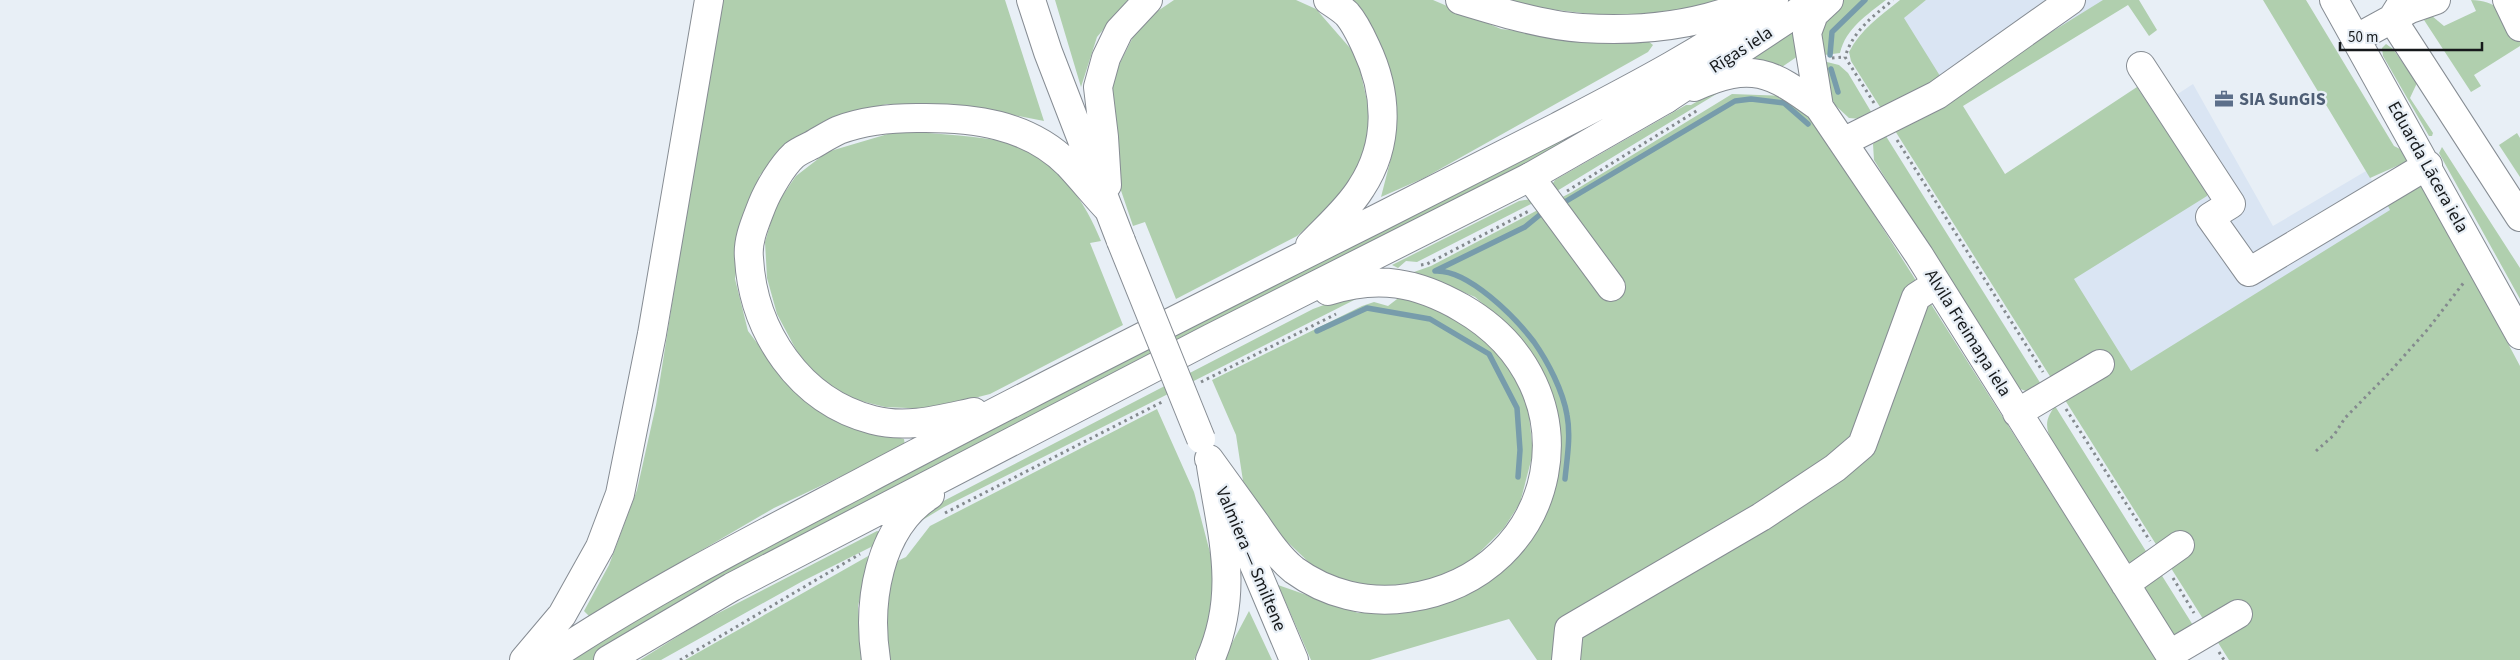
<svg xmlns="http://www.w3.org/2000/svg" width="2520" height="660" viewBox="0 0 2520 660" font-family="'Source Sans 3',sans-serif">
<style>
.built{fill:#dae5f3}
.green{fill:#b0cfae}
.lines{fill:none;stroke-linecap:round;stroke-linejoin:round}
.stream{stroke:#779cab;stroke-width:5.5}
.minor-casing{stroke:#868c93;stroke-width:30}
.major-casing{stroke:#868c93;stroke-width:30}
.highway-casing{stroke:#868c93;stroke-width:30}
.path{stroke:#848a8e;stroke-width:3;stroke-dasharray:2.5 4;stroke-linecap:butt}
.minor{stroke:#fff;stroke-width:28}
.major{stroke:#fff;stroke-width:28}
.highway{stroke:#fff;stroke-width:28}
.highway-bridge-casing{stroke:#868c93;stroke-width:30;stroke-linecap:butt}
.highway-bridge{stroke:#fff;stroke-width:28}
.labels{text-anchor:middle;dominant-baseline:central;stroke-width:4.5;stroke-linejoin:round;paint-order:stroke}
.street-label{font-size:18px;fill:#16191b;stroke:#e8eff6}
.service-label{font-size:18px;font-weight:bold;fill:#4e5e75;stroke:#e8eff6;text-anchor:start}
</style>
<rect width="100%" height="100%" fill="#e8eff6"/>
<path class="built" d="M1926,0H2112L1944,105L1891,28Z
M2193,84L2273,226L2366,171L2391,210L2116,381L1996,190L2147,114Z"/>
<path class="green" d="M720,0H1005L1044,121L961,105L887,104L838,116L792,139L760,175L743,219L735,279L748,331L791,388L837,422L904,439L905,446L774,508L589,616L584,611L609,565L637,490L656,405Z
M1055,0H1128L1097,37L1081,87Z
M1174,0H1296L1316,9L1357,56L1371,119L1362,161L1337,200L1297,236L1176,299L1145,222L1133,226L1110,158L1107,89L1140,23Z
M1344,0H1433L1501,29L1602,41H1648L1653,45L1648,52L1424,178L1381,197L1391,158L1395,99Z
M1510,0H1733L1677,15H1599L1532,7Z
M1841,0H1886C1867,15 1846,28 1840,53L1816,56L1823,22Z
M1900,0H1926L1904,18L1945,84L1969,83L2103,0H2139L2157,30L2149,36L2128,5L1963,106L2005,174L2137,87L2207,193V196L2074,279L2131,371L2390,210L2385,200L2413,183L2424,186L2520,366V660H2229L1851,61L1849,52C1861,29 1880,16 1900,0Z
M2263,0H2306L2394,146L2408,153V161L2370,178Z
M2471,0C2496,0 2505,14 2520,31V46L2474,75L2481,86L2471,92L2424,20L2432,16L2444,26L2476,11Z
M1793,29L1797,31L1798,56L1779,69L1754,64L1752,59Z
M2386,44L2393,49L2417,83L2410,98L2433,133L2432,136H2429L2383,56L2382,48Z
M1827,62L1839,65L1848,73L1873,115L1861,119L1849,118L1835,105L1817,66Z
M1671,83L1469,196L595,660H566L609,631L906,469Z
M1721,88L1723,90L1552,194L1551,186L1555,180L1686,105H1691Z
M1732,94L1789,96L1814,120L2157,660H1537L1509,619L1370,660H1311L1278,585L1358,613L1424,609L1476,589L1523,547L1553,490L1561,444L1551,391L1516,333L1475,297L1414,272L1431,266L1572,192Z
M898,131C931,133 963,135 996,140C1003,142 1012,141 1019,144C1058,159 1086,204 1101,241L1090,243L1123,325L990,394L931,409L885,407L841,396L801,359L777,314L767,278L765,242L776,205L796,176L827,152Z
M1884,133L2044,389L2032,393L2020,389L1988,343L1874,160L1873,144Z
M2517,133L2520,138V177L2499,145Z
M2442,147L2520,268V299L2439,153Z
M1531,199L1537,201L1417,262L1406,261L1398,268L1392,265L1519,201Z
M1368,293L944,507L916,524L932,507L1313,309L1351,295Z
M1401,296L1464,317L1517,373L1528,405L1533,453L1520,503L1504,528L1470,562L1421,584L1361,586L1317,570L1278,533L1243,481L1236,435L1212,380L1362,306L1374,302L1388,306Z
M2055,406L2149,556L2140,562H2129L2117,549L2052,442C2045,426 2045,420 2055,406Z
M1157,409L1194,492L1212,560L1213,617L1194,660H889L885,602L895,562L906,557L930,526Z
M877,531L881,532L875,545L801,582L661,660H640L699,623Z
M870,555L858,606L861,660H685Z
M2159,571L2196,630L2180,638L2172,634L2145,590V581Z
M1249,611L1272,660H1223Z"/>
<g class="lines">
<path class="stream" d="M1830,55L1832,32L1865,0
M1831,69L1838,92
M1563,203L1735,101L1751,99L1784,103L1808,124
M1542,213L1525,227L1435,271C1468,269 1515,317 1534,342C1548,362 1563,391 1567,415C1571,436 1567,458 1565,479
M1317,331L1367,308L1430,319L1489,354L1517,408L1520,450L1518,477"/>
<g class="minor-casing">
<path id="minor" d="M1829,0L1814,14L1807,33L1819,107L1919,255L2173,660
M2334,0L2520,335
M2408,0L2402,3L2392,19L2520,217
M2507,0L2520,27
M2357,38L2410,9L2436,0
M2141,66L2231,204L2210,217L2249,272L2428,165
M1694,87C1752,61 1771,72 1819,107
M1843,142L1937,95L2071,0
M1530,177L1611,287
M2017,413L2100,364
M2125,584L2180,545
M2170,654L2238,614
M1566,660L1569,629L1761,517L1835,468L1862,445L1916,297L1936,284"/>
</g>
<g class="major-casing">
<path id="major" d="M1666,99L1816,0
M1220,484L1294,660"/>
</g>
<g class="highway-casing">
<path id="highway" d="M1031,0L1048,52L1121,241
M1460,0C1496,11 1545,26 1582,28C1640,32 1700,25 1753,2
M1107,185L1104,137L1098,87L1106,58L1119,31L1148,0
M1310,245C1328,226 1348,209 1361,188C1390,144 1388,93 1366,47C1361,36 1355,23 1347,14C1342,9 1334,4 1328,0
M974,412C941,419 907,429 873,420C799,401 753,331 749,258C747,240 756,221 762,205C768,190 782,166 794,155C799,151 806,148 812,145C821,140 830,134 839,130C863,121 892,118 917,118C972,117 1028,124 1068,164C1082,179 1094,194 1108,209
M1209,459C1225,481 1240,502 1256,524C1267,540 1279,558 1294,570C1327,594 1367,604 1408,598C1562,575 1599,387 1462,308C1417,282 1378,275 1328,291
M524,660L562,615L600,547L620,494L652,334L709,0
M547,660C646,594 753,539 858,484C1029,393 1202,306 1376,219C1436,189 1496,158 1557,127C1632,88 1706,50 1774,0
M608,660L732,587L1211,338L1530,177L1666,99
M876,660C867,603 878,528 930,495
M1210,660C1240,592 1222,536 1211,466"/>
</g>
<path class="path" d="M1832,58L1845,57
M1874,103L1845,57C1853,31 1872,17 1893,0
M1897,140L2043,372
M1567,191L1698,110
M1421,265L1427,264L1529,211
M1201,382L1336,314
M2066,409L2150,541
M2316,451L2334,435L2345,418L2388,374L2428,329L2465,281
M945,513L1162,402
M2173,578L2194,613
M2219,652L2224,660
M680,660L860,554"/>
<use href="#minor" class="minor"/>
<use href="#major" class="major"/>
<use href="#highway" class="highway"/>
<g class="highway-bridge-casing">
<path id="highway-bridge" d="M1121,241L1201,439"/>
</g>
<use href="#highway-bridge" class="highway-bridge"/>
</g>
<defs>
<g id="office-bare" transform="scale(1.5)"><path d="M-6-3h4V-5.5h4V-3h4V5H-6ZM-1-4.5V-3h2v-1.5ZM-6 0V1H6V0Z" fill="#5c6f8a" stroke="#e8eff6" stroke-width="2.5" paint-order="stroke"/></g>
</defs>
<g fill-rule="evenodd">
<use href="#office-bare" x="2224" y="99"/>
</g>
<g class="labels">
<g class="street-label">
<text transform="translate(1741 50) rotate(-33)">Rīgas iela</text>
<text transform="translate(2428 167) rotate(61)">Eduarda Lācera iela</text>
<text transform="translate(1968 333) rotate(58)">Alvila Freimaņa iela</text>
<text transform="translate(1251 559) rotate(67)">Valmiera — Smiltene</text>
</g>
<g class="service-label">
<text x="2239" y="99">SIA SunGIS</text>
</g>
</g>
<path d="M2340 42v8h142v-8" fill="none" stroke="#16191b" stroke-width="2.5"/>
<text x="2348" y="42" font-size="15" fill="#16191b" stroke="#e8eff6" stroke-width="4" paint-order="stroke">50 m</text>
</svg>
